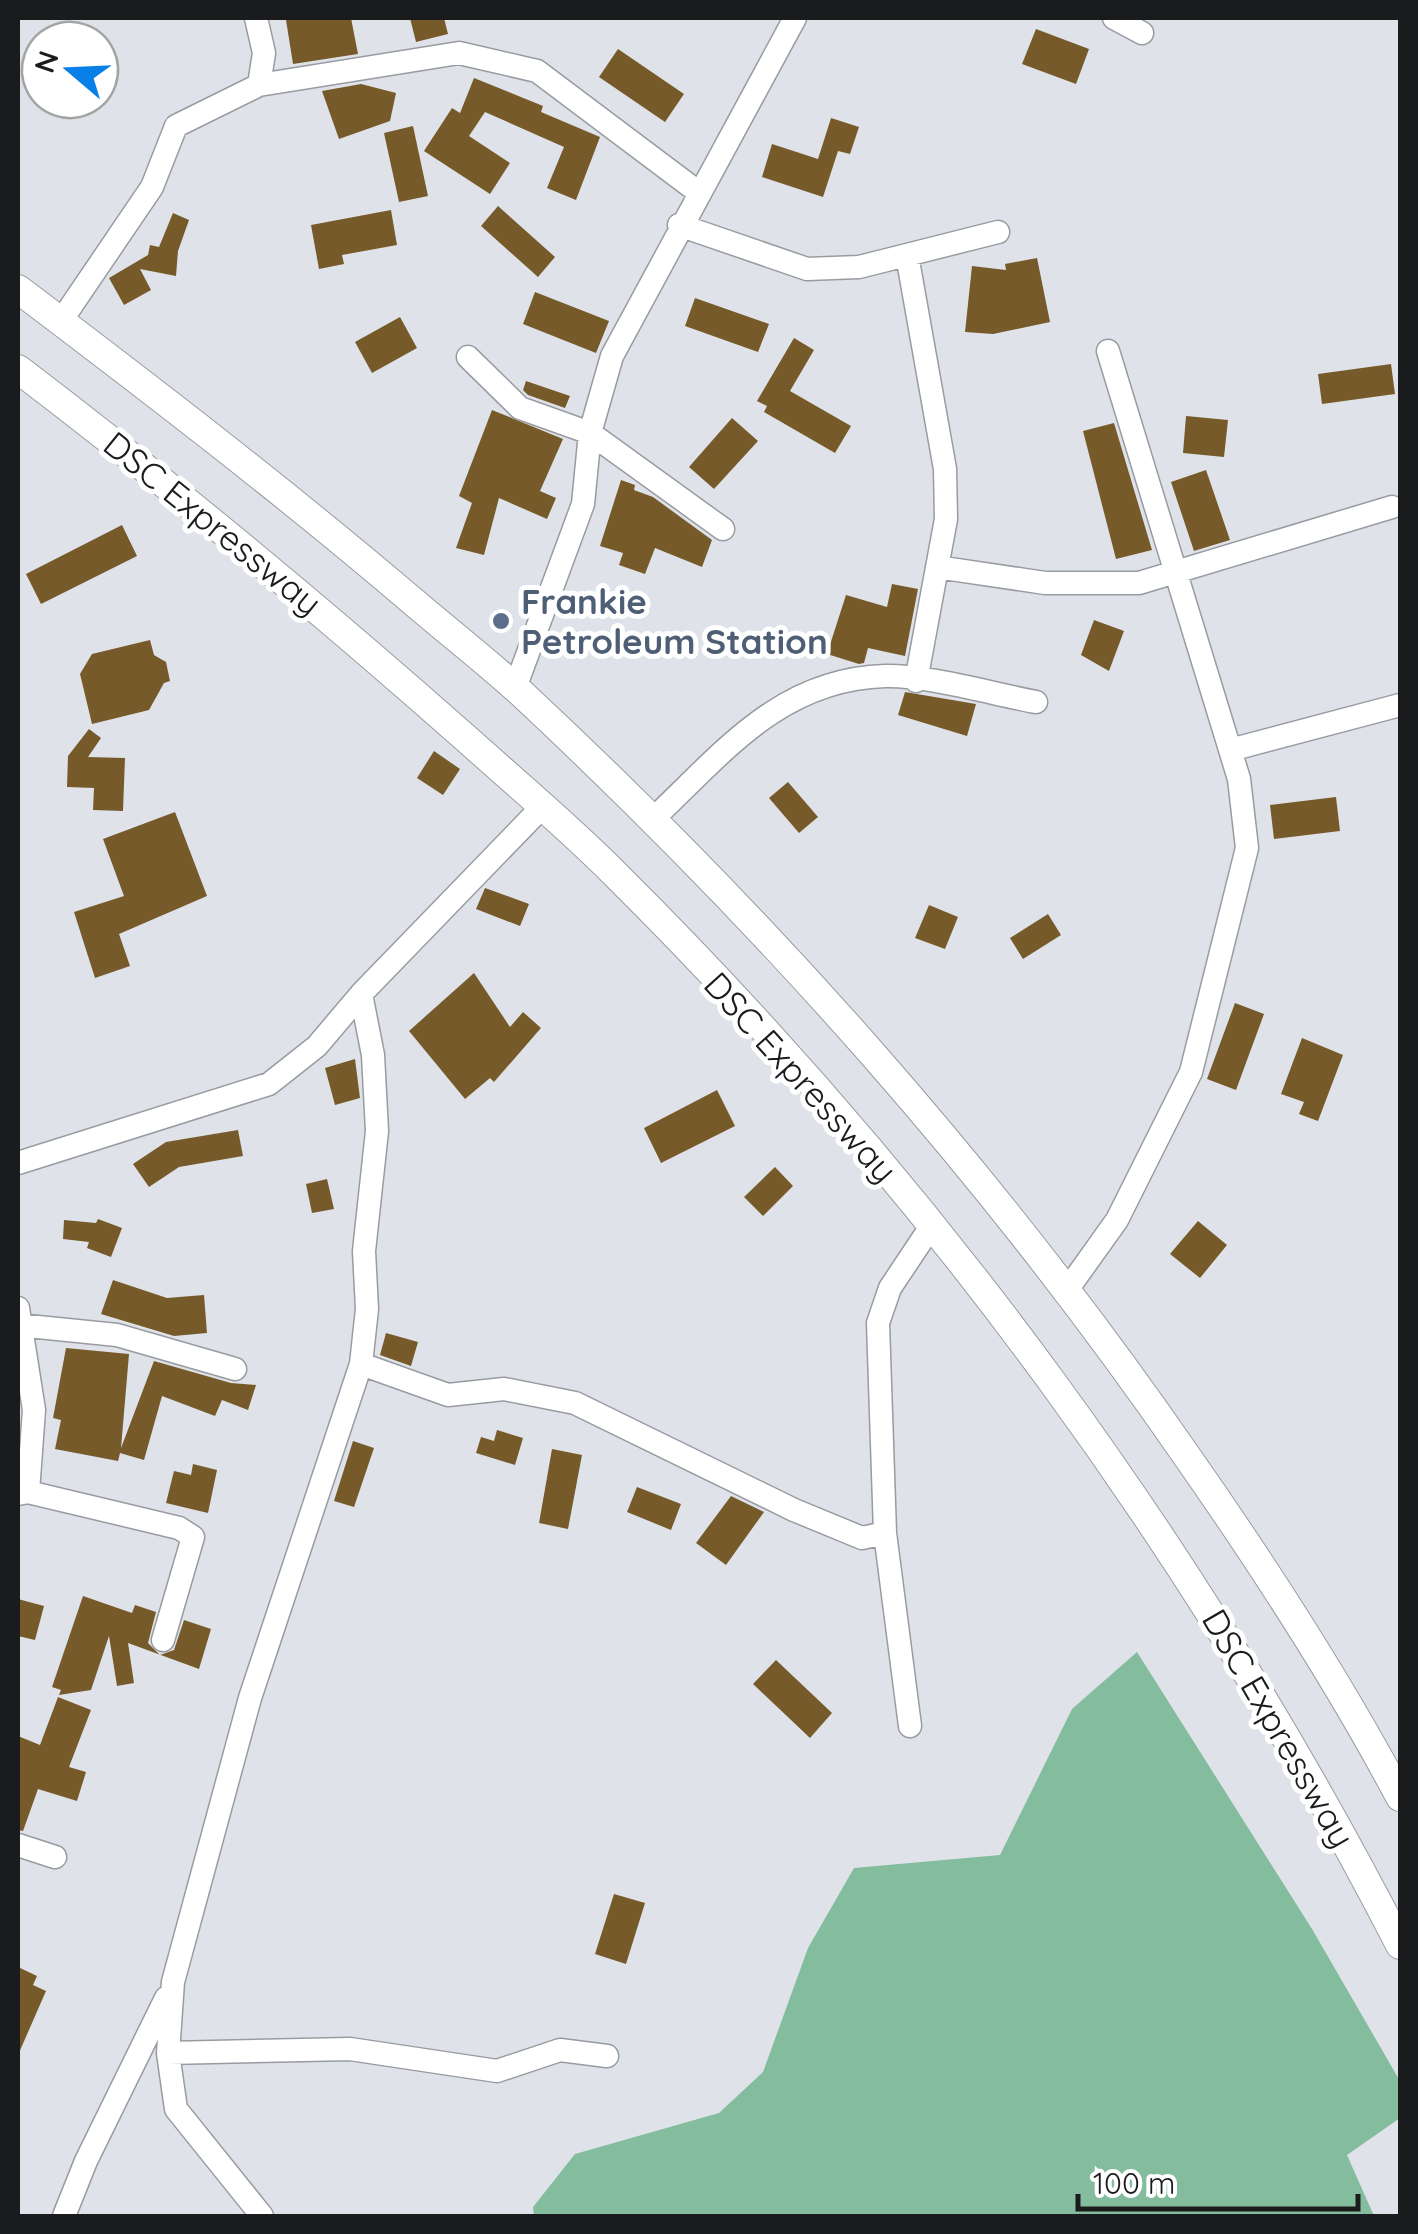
<svg xmlns="http://www.w3.org/2000/svg" width="1418" height="2234" viewBox="0 0 1418 2234" font-family="Quicksand,sans-serif">
<style>
.forest{fill:#83bd9e}
.building{fill:#765a2a}
.lines{fill:none;stroke-linecap:round;stroke-linejoin:round}
.minor-casing{stroke:#989ba1;stroke-width:25}
.major-casing{stroke:#989ba1;stroke-width:30}
.minor{stroke:#fff;stroke-width:22}
.major{stroke:#fff;stroke-width:28}
.service-dot{fill:#5c6f8a;stroke:#fff;stroke-width:4}
.labels{text-anchor:middle;dominant-baseline:central;stroke-width:10;stroke-linejoin:round;paint-order:stroke}
.street-label{font-size:35px;fill:#1a1b1d;stroke:#fff}
.service-label{font-size:35px;font-weight:bold;fill:#4e5e75;stroke:#fff;text-anchor:start}
</style>
<rect width="100%" height="100%" fill="#dfe3e9"/>
<path class="forest" d="M1137,1652L1312,1929L1400,2081V2118L1347,2155L1374,2216H534L533,2207L575,2154L719,2113L763,2072L808,1948L854,1868L1000,1855L1072,1709Z"/>
<path class="building" d="M301,18H351L358,54L293,64L286,20Z
M410,18H444L448,34L416,42Z
M1036,29L1089,49L1076,84L1022,64Z
M618,49L684,94L665,122L599,77Z
M474,78L543,106L541,112L600,137L576,200L547,188L564,147L485,112L469,136L510,163L490,194L424,151L452,108L460,113Z
M361,84L396,93L390,121L339,139L322,91Z
M831,118L859,127L850,154L838,151L823,197L762,177L772,144L818,159Z
M413,126L428,196L399,202L384,133Z
M498,206L555,257L538,277L481,226Z
M391,210L397,245L342,255L344,264L319,269L311,225Z
M173,213L189,220L178,251L176,276L140,269L151,290L124,305L109,278L148,255L150,245L159,247Z
M1037,258L1050,322L993,334L965,332L972,266L1006,270L1005,264Z
M535,292L609,321L596,353L523,324Z
M695,298L769,324L758,352L685,326Z
M400,317L417,348L372,373L355,342Z
M794,338L814,350L790,391L851,426L835,453L764,412L767,406L757,401Z
M1391,364L1395,394L1322,404L1318,374Z
M526,381L570,396L565,408L528,395L523,390Z
M492,410L563,439L540,491L556,498L547,519L499,498L484,555L456,548L472,503L459,496Z
M1186,416L1228,420L1224,457L1183,453Z
M732,418L758,441L714,489L689,467Z
M1114,423L1152,550L1116,559L1083,431Z
M1206,470L1230,540L1194,551L1171,482Z
M621,480L635,485L634,490L653,497L712,540L702,567L655,548L645,574L619,565L623,553L600,546Z
M122,525L137,556L41,604L26,574Z
M892,584L918,589L905,656L868,648L864,663L859,664L827,654L846,595L887,607Z
M1094,620L1124,631L1109,671L1081,655Z
M150,640L154,655L166,662L170,681L164,683L149,710L92,724L80,674L92,654Z
M905,692L976,704L967,736L898,715Z
M89,729L101,738L88,757L125,758L123,811L93,810L94,788L67,787L68,756Z
M434,751L460,769L443,795L417,778Z
M788,782L818,817L799,833L769,798Z
M1336,797L1340,831L1274,839L1270,805Z
M175,812L207,896L119,934L130,966L95,978L74,912L124,896L103,839Z
M485,888L529,904L520,926L476,909Z
M929,905L958,917L945,949L915,938Z
M1048,914L1061,935L1023,959L1010,938Z
M474,973L510,1027L523,1012L541,1028L494,1082L490,1078L465,1099L409,1031Z
M1235,1003L1264,1014L1236,1090L1207,1079Z
M1302,1038L1343,1055L1318,1121L1299,1114L1304,1102L1281,1094Z
M355,1059L360,1098L335,1105L325,1068Z
M717,1090L735,1126L661,1163L644,1128Z
M238,1130L243,1156L179,1167L149,1187L133,1164L166,1142Z
M775,1167L793,1186L763,1216L744,1197Z
M327,1179L334,1209L312,1213L306,1184Z
M98,1219L122,1228L111,1257L87,1248L89,1242L63,1239L64,1220L96,1223Z
M1198,1221L1227,1245L1200,1278L1170,1254Z
M113,1280L167,1298L204,1295L207,1333L174,1336L101,1314Z
M386,1333L418,1342L411,1366L380,1355Z
M66,1348L129,1354L121,1448L154,1361L231,1383L256,1385L248,1410L222,1400L215,1416L162,1396L144,1460L120,1453L118,1461L55,1449L61,1420L53,1418Z
M497,1430L523,1438L515,1465L476,1453L481,1437L494,1441Z
M353,1441L374,1448L354,1507L334,1501Z
M552,1449L582,1455L568,1529L539,1523Z
M193,1464L217,1470L208,1513L166,1503L174,1471L191,1475Z
M637,1487L681,1504L671,1530L627,1512Z
M731,1496L764,1512L726,1565L696,1543Z
M83,1596L132,1613L135,1605L156,1612L148,1643L160,1655L174,1650L184,1620L211,1629L199,1669L128,1643L134,1683L117,1686L109,1636L91,1690L59,1695L61,1690L52,1687Z
M18,1599L44,1606L35,1640L18,1636Z
M776,1660L832,1713L810,1738L753,1684Z
M58,1697L91,1710L69,1767L86,1772L77,1801L38,1789L23,1831L18,1830V1736L40,1745Z
M614,1894L645,1903L626,1964L595,1954Z
M18,1967L37,1976L33,1985L46,1991L18,2055Z"/>
<g class="lines">
<g class="minor-casing">
<path id="minor" d="M1114,18L1142,33
M259,85L459,53L537,71L698,192
M679,225L807,269L859,267L998,232
M907,255L945,469L946,519L916,681
M61,321L152,187L176,126L259,85L264,53L256,18
M468,357L520,408L590,433L723,529
M937,567L1045,583H1139L1392,507
M515,688L583,504L590,433L612,356L795,18
M1230,750L1400,705
M652,820C723,753 780,679 885,676C927,675 993,694 1036,702
M18,1163L269,1084L317,1046L361,994L544,805
M1067,1290L1117,1220L1191,1072L1247,848L1239,779L1108,351
M18,1308L34,1410L28,1492
M18,1325L117,1335L235,1369
M361,1364L448,1395L504,1389L575,1403L794,1510L862,1538L885,1533
M18,1494L28,1492L179,1528L193,1537L163,1640
M910,1726L885,1533L878,1323L890,1288L932,1225
M18,1845L55,1857
M168,2053L350,2049L497,2071L560,2050L607,2056
M64,2216L86,2161L166,1998
M262,2216L176,2109L168,2053L173,1982L250,1698L361,1364L367,1309L364,1251L377,1131L373,1055L361,994"/>
</g>
<g class="major-casing">
<path id="major" d="M18,289C153,391 287,494 416,604C450,633 486,661 519,691C769,924 991,1173 1186,1455C1263,1565 1337,1678 1400,1797
M18,369C173,487 322,611 469,741C519,786 571,829 618,877C933,1190 1197,1550 1400,1945"/>
</g>
<use href="#minor" class="minor"/>
<use href="#major" class="major"/>
</g>
<circle class="service-dot" cx="501" cy="621" r="10"/>
<g class="labels">
<g class="street-label">
<text transform="translate(213 523) rotate(39)">DSC Expressway</text>
<text transform="translate(801 1077) rotate(48)">DSC Expressway</text>
<text transform="translate(1279 1728) rotate(60)">DSC Expressway</text>
</g>
<g class="service-label">
<text x="521" y="601">Frankie<tspan x="521" dy="40">Petroleum Station</tspan></text>
</g>
</g>
<rect width="1418" height="2234" fill="none" stroke="#1a1b1d" stroke-width="40"/>
<g transform="translate(70 70) rotate(289)"><circle r="48" fill="#ffffff" stroke="#a3a4a5" stroke-width="2.5"/>
<path d="M0-8L18 38L0 25L-18 38Z" fill="#0880e7"/>
<text y="-15" font-size="28" font-weight="bold" text-anchor="middle" fill="#1a1b1d">N</text>
</g>
<path d="M1078 2194v15h280v-15" fill="none" stroke="#1a1b1d" stroke-width="5"/>
<text x="1093" y="2194" font-size="30" fill="#1a1b1d" stroke="#ffffff" stroke-width="8" paint-order="stroke">100 m</text>
</svg>
